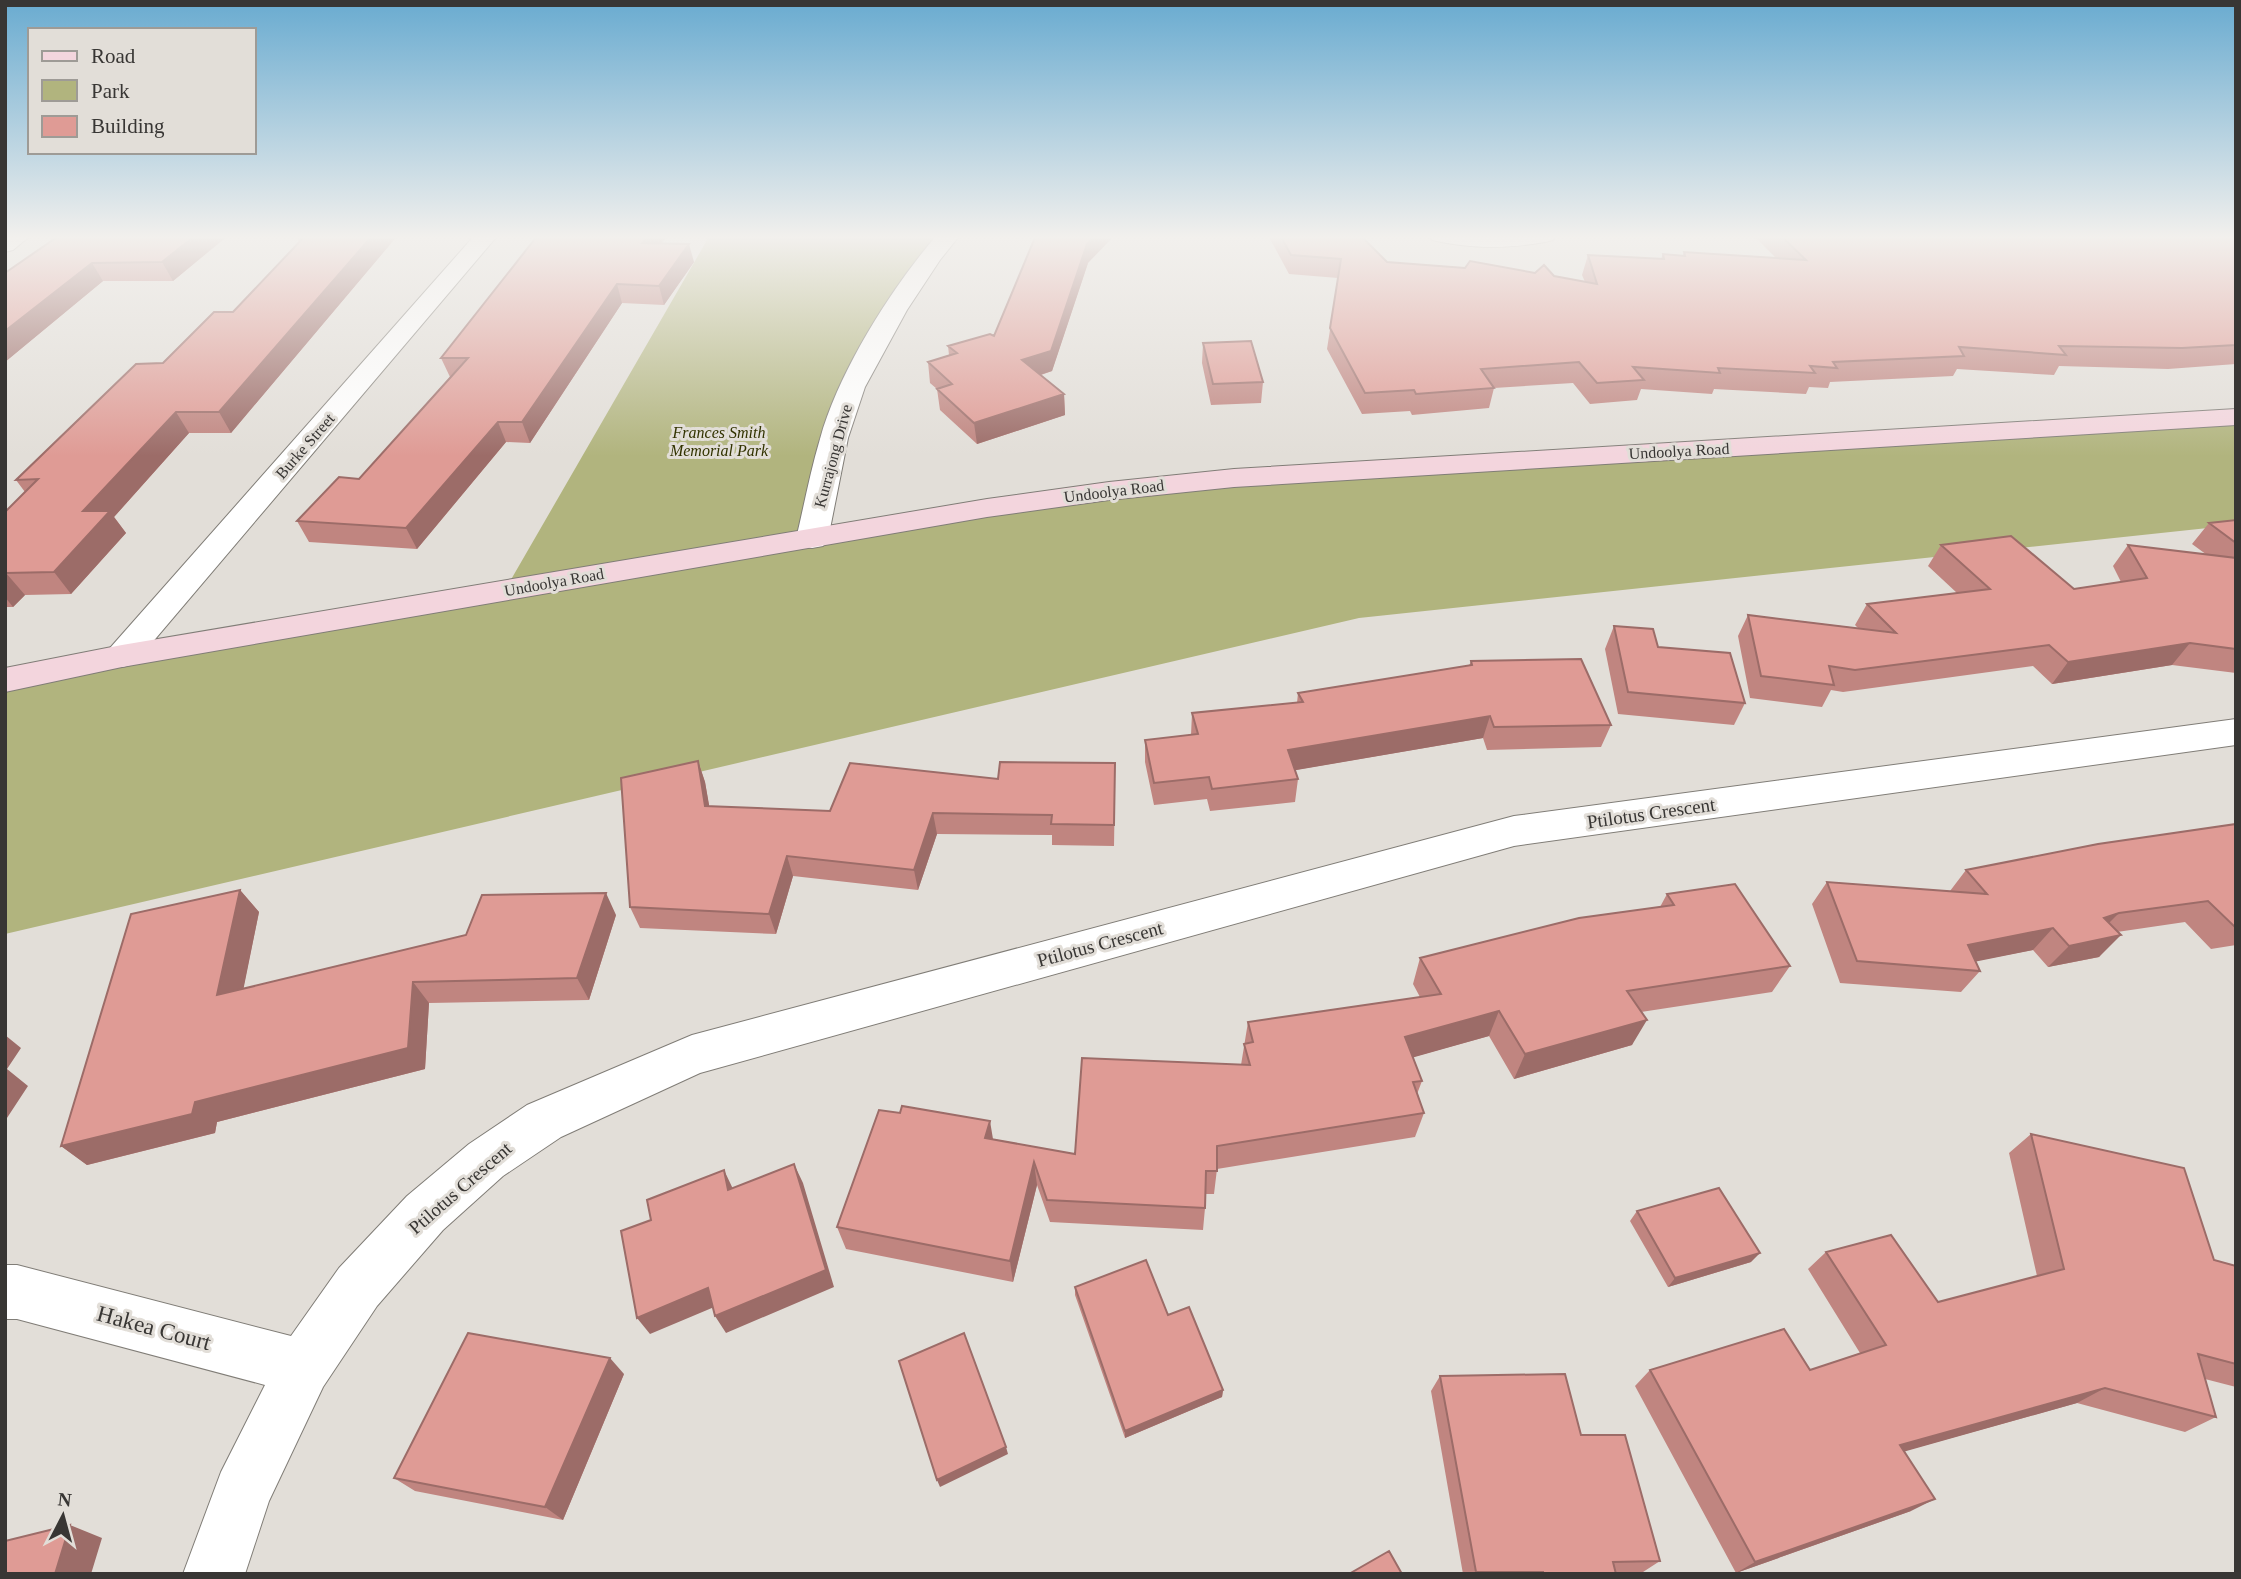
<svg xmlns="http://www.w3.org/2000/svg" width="2241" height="1579" viewBox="0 0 2241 1579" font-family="Georgia,serif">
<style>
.green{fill:#b1b47e}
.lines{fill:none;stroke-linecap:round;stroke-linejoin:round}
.street-casing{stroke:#807d77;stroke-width:2}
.secondary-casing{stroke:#807d77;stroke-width:2}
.street{fill:#fff;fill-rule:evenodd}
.secondary{fill:#f3d5dd;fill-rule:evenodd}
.wall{fill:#c08580}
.shaded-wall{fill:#9c6c68}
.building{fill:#df9b95;stroke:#9c6c68;stroke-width:2}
.labels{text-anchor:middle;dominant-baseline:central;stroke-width:6;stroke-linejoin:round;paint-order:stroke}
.far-park-label{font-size:16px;font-style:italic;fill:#323300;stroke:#e2ded8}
.far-street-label{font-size:16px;fill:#383634;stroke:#e2ded8}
.street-label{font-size:19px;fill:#383634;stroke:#e2ded8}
.near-street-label{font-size:23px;fill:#383634;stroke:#e2ded8}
</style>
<rect width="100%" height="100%" fill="#e2ded8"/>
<path class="green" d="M710,235H949L852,387L812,538L1234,478L2236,417V525L1359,618L5,934V680L505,590Z"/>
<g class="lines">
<g class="street-casing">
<path id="street" d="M5,235H31L13,250L5,252Z
M475,235H498L134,664L122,667L110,664L105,656L110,648Z
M937,235H960L940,260L907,310L865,387L848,438L828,539L823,546L812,548L801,546L796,539C804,506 810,472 820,439C838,373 891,288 937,235Z
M1429,235H1556L1553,240L1545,242C1506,249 1471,249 1432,240Z
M2236,719V745L1514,846L700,1073L561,1137L503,1176L443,1230L377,1306L323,1387L269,1501L245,1574H183L221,1472L265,1385L17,1319H5V1265H17L291,1336L339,1268L407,1196L469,1144L527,1105L692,1035L1514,816Z"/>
</g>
<g class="secondary-casing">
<path id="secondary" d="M2236,409V425L1234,487L1109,500L987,517L122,667L5,692V668L122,645L987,499L1109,482L1234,469Z"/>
</g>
<use href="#street" class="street"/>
<use href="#secondary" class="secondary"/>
</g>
<path class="wall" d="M60,235H223L225,238L173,281H103L5,362V273Z
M296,235H398L231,433H189L114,517L126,533L71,594L25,595L13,607H5V512L25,492L16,480L163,363L233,312L299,242Z
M538,235H669L662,243L694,262L664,305L622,303L530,443L506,442L417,549L309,542L297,521L359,479L450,377L441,358Z
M1268,235H1360L1387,262L1554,276L1585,282L1582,275L1588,255L1661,259L1663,254L1683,256L1684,252L1776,258L1753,235H2236V364L2168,369L2059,366L2054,375L1957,369L1953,376L1830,382L1828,388L1809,387L1806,394L1714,389L1712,394L1641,389L1637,400L1590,404L1573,383L1494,388L1489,408L1412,415L1410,411L1362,414L1327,349L1338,278L1289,274Z
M1088,263L1052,371L1041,375L1064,394L1065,415L977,444L940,410L937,389L930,383L928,362L949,355L948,346L994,336Z
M1203,343L1263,382L1261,403L1211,405L1202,363Z
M2236,520V673L2172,665L2052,684L2033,666L1843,692L1831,690L1822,707L1750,698L1738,636L1748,615L1858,628L1855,625L1867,604L1957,593L1928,566L1941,545L2074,589L2121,582L2113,566L2128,545L2207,555L2192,544L2209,523Z
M1614,626L1658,647L1745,703L1734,725L1618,714L1605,649Z
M1471,661L1611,725L1601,747L1487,750L1483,738L1295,770L1298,779L1295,802L1210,811L1207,799L1154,805L1145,762V740L1191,735L1192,713L1297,703L1298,693L1469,666Z
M698,761L705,782L709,806L830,811L998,779L1115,784L1114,846L1052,845V835L937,834L918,890L793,876L776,934L640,928L630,907Z
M2236,824V945L2211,949L2185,922L2117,932L2099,957L2048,967L2033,950L1975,961L1980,971L1961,992L1840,983L1812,904L1827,882L1950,891L1966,870Z
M240,890L259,912L243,989L616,915L589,1000L429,1003L425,1069L217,1122L215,1133L87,1165L61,1146Z
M1667,894L1790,966L1772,992L1641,1012L1632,1045L1514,1079L1489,1036L1413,1057L1422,1081L1417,1094L1424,1113L1415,1137L1217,1169L1214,1194H1205V1208L1203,1230L1050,1222L1037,1185L1013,1282L846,1249L837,1227L900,1113L993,1139L1075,1154L1241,1065L1248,1022L1420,997L1413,984L1420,958L1660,907Z
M2031,1134L2214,1260L2236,1266V1387L2205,1379L2216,1417L2185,1432L2077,1403L1904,1451L1911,1511L1736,1573L1635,1386L1650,1370H1810L1860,1353L1808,1269L1826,1252L1938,1302L2037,1276L2009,1153Z
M1637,1211L1751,1262L1668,1287L1630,1221Z
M1075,1287L1168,1315L1223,1390L1222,1397L1125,1438L1075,1295Z
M624,1374L563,1520L415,1491L394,1478Z
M1440,1376L1581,1435L1660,1561L1643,1572L1616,1573V1574H1463L1431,1391Z"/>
<path class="shaded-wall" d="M196,235H223L225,238L173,281L162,262Z
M373,235H398L231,433L219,412Z
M648,235H668L647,261L642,243Z
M1096,235H1115L1088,263L1052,371L1024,380L1022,360L1087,244Z
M689,244L694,262L664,305L659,286Z
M92,263L103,281L5,362V331Z
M617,284L622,303L530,443L522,422Z
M1064,394L1065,415L977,444L974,423Z
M176,412L189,433L114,517L126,533L71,594L54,572L83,511Z
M498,422L506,442L417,549L406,528Z
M6,573L25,595L13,607L5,597V574Z
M2190,643L2172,665L2052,684L2068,662Z
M1490,716L1483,738L1285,772L1288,750Z
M698,761L705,782L713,827L705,806Z
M933,813L937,834L918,890L914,870Z
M787,856L793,876L776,934L769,914Z
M240,890L259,912L238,1016L217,995Z
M606,893L616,915L589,1000L577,978Z
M2119,913L2097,935L2104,918Z
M2053,928L2033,950L1949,967L1968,945Z
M2121,935L2099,957L2048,967L2069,946Z
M413,982L429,1003L425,1069L217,1122L215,1133L87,1165L61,1146L195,1102Z
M1499,1011L1489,1036L1397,1062L1405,1037Z
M1647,1020L1632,1045L1514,1079L1525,1054Z
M5,1035L21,1048L7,1069L28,1086L5,1121Z
M990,1121L994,1145L985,1138Z
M1034,1162L1037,1185L1013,1282L1010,1261Z
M794,1164L803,1183L834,1287L726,1333L715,1316Z
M724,1170L733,1189L728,1190Z
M1760,1253L1751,1262L1668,1287L1675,1278Z
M708,1288L719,1305L650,1334L637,1318Z
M610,1358L624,1374L563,1520L545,1507Z
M2105,1388L2077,1403L1878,1459L1900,1445Z
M1223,1390L1222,1397L1125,1438V1431Z
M1006,1447L1008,1454L940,1487L937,1480Z
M1935,1499L1911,1511L1736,1573L1755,1562Z
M70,1525L102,1538L91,1574H55Z"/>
<path class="building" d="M60,235H196L162,262L92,263L5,331V273Z
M306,235H373L219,412H176L83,511H110L54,572L6,573L5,574V512L38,479L16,480L136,364L163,363L214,312H233Z
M538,235H648L642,243L689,244L659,286L617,284L522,422H498L406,528L297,521L339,477L359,479L468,358H441Z
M1036,235H1096L1087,244L1051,351L1022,360L1064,394L974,423L937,389L952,384L928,362L957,353L948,346L990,334L994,336Z
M1280,235H1360L1387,262L1465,268L1470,261L1535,273L1544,265L1554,276L1597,284L1588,255L1664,259L1663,254L1685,256L1684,252L1806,260L1780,235H2236V345L2182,348L2059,346L2066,355L1959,347L1964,356L1833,362L1837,368L1810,366L1815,373L1718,368L1720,373L1633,367L1644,380L1597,383L1579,362L1481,369L1494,388L1416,394L1414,390L1365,393L1330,328L1341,259L1291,255Z
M1251,341L1263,382L1213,384L1203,343Z
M2236,520V543L2209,523Z
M2011,536L2074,589L2147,578L2128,545L2236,558V649L2190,643L2068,662L2049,645L1855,670L1829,666L1834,685L1761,676L1748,615L1896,633L1867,604L1990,589L1941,545Z
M1614,626L1653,629L1658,647L1730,653L1745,703L1628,692Z
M1581,659L1611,725L1494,727L1490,716L1288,750L1298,779L1212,789L1209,777L1154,783L1145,740L1198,734L1192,713L1303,702L1298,693L1472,665L1471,661Z
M698,761L705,806L830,811L850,763L998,779L1000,762L1115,763L1114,825L1051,824L1052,815L933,813L914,870L787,856L769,914L630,907L621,778Z
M2236,824V928L2208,901L2119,913L2104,918L2121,935L2069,946L2053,928L1968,945L1980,971L1857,961L1827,882L1987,894L1966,870L2098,844Z
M1735,884L1790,966L1627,991L1647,1020L1525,1054L1499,1011L1405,1037L1422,1081L1413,1082L1424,1113L1217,1146V1171H1206L1205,1208L1047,1200L1034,1162L1010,1261L837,1227L879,1110L900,1113L902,1106L990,1121L985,1138L1075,1154L1082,1058L1250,1065L1244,1044L1253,1042L1248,1022L1441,994L1420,958L1579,918L1674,905L1667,894Z
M240,890L217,995L466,935L482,895L606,893L577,978L413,982L408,1048L195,1102L192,1114L61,1146L131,914Z
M2031,1134L2184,1168L2214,1260L2236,1266V1364L2198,1354L2216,1417L2105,1388L1900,1445L1935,1499L1755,1562L1650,1370L1784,1329L1810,1370L1886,1345L1826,1252L1891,1235L1938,1302L2064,1269Z
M794,1164L826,1270L715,1316L708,1288L637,1318L621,1231L651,1220L647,1200L724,1170L728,1190Z
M1719,1188L1760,1253L1675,1278L1637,1211Z
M1146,1260L1168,1315L1189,1307L1223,1390L1125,1431L1075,1287Z
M468,1333L610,1358L545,1507L394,1478Z
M964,1333L1006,1447L937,1480L899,1361Z
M1565,1374L1581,1435H1625L1660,1561L1613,1562L1616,1574H1543V1572H1476L1440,1376Z
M70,1525L55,1574H5V1541Z
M1389,1551L1402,1574H1349Z"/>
<linearGradient id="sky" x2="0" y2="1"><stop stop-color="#69abd0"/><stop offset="0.52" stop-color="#f2f0ed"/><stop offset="1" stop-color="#f2f0ed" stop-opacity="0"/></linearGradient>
<rect width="2241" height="456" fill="url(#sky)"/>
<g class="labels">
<g class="far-park-label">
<text x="719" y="432">Frances Smith<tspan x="719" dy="18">Memorial Park</tspan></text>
</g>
<g class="far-street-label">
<text transform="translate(305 446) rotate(-49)">Burke Street</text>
<text transform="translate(1679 451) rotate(-3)">Undoolya Road</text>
<text transform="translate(833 456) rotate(-75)">Kurrajong Drive</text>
<text transform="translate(1114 491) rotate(-7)">Undoolya Road</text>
<text transform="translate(554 582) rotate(-10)">Undoolya Road</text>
</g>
<g class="street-label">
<text transform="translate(1651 813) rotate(-8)">Ptilotus Crescent</text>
<text transform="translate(1100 944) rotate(-15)">Ptilotus Crescent</text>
<text transform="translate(460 1188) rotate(-41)">Ptilotus Crescent</text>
</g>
<g class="near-street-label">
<text transform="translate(154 1328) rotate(15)">Hakea Court</text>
</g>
</g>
<rect width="2241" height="1579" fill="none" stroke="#383634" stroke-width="14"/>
<rect x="28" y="28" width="228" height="126" fill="#e2ded8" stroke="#9e9b96" stroke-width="2"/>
<rect x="42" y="51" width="35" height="10" fill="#f3d5dd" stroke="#9e9b96" stroke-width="2"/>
<text x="91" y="63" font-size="21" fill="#383634">Road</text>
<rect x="42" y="80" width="35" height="21" fill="#b1b47e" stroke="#9e9b96" stroke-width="2"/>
<text x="91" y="98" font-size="21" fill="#383634">Park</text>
<rect x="42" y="116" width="35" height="21" fill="#df9b95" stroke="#9e9b96" stroke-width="2"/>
<text x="91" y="133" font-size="21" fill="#383634">Building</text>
<g transform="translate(63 1516) rotate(6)" stroke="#e2ded8" stroke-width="5" paint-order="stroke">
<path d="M0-5L12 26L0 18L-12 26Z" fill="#383634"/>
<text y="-10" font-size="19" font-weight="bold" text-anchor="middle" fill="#383634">N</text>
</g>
</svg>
